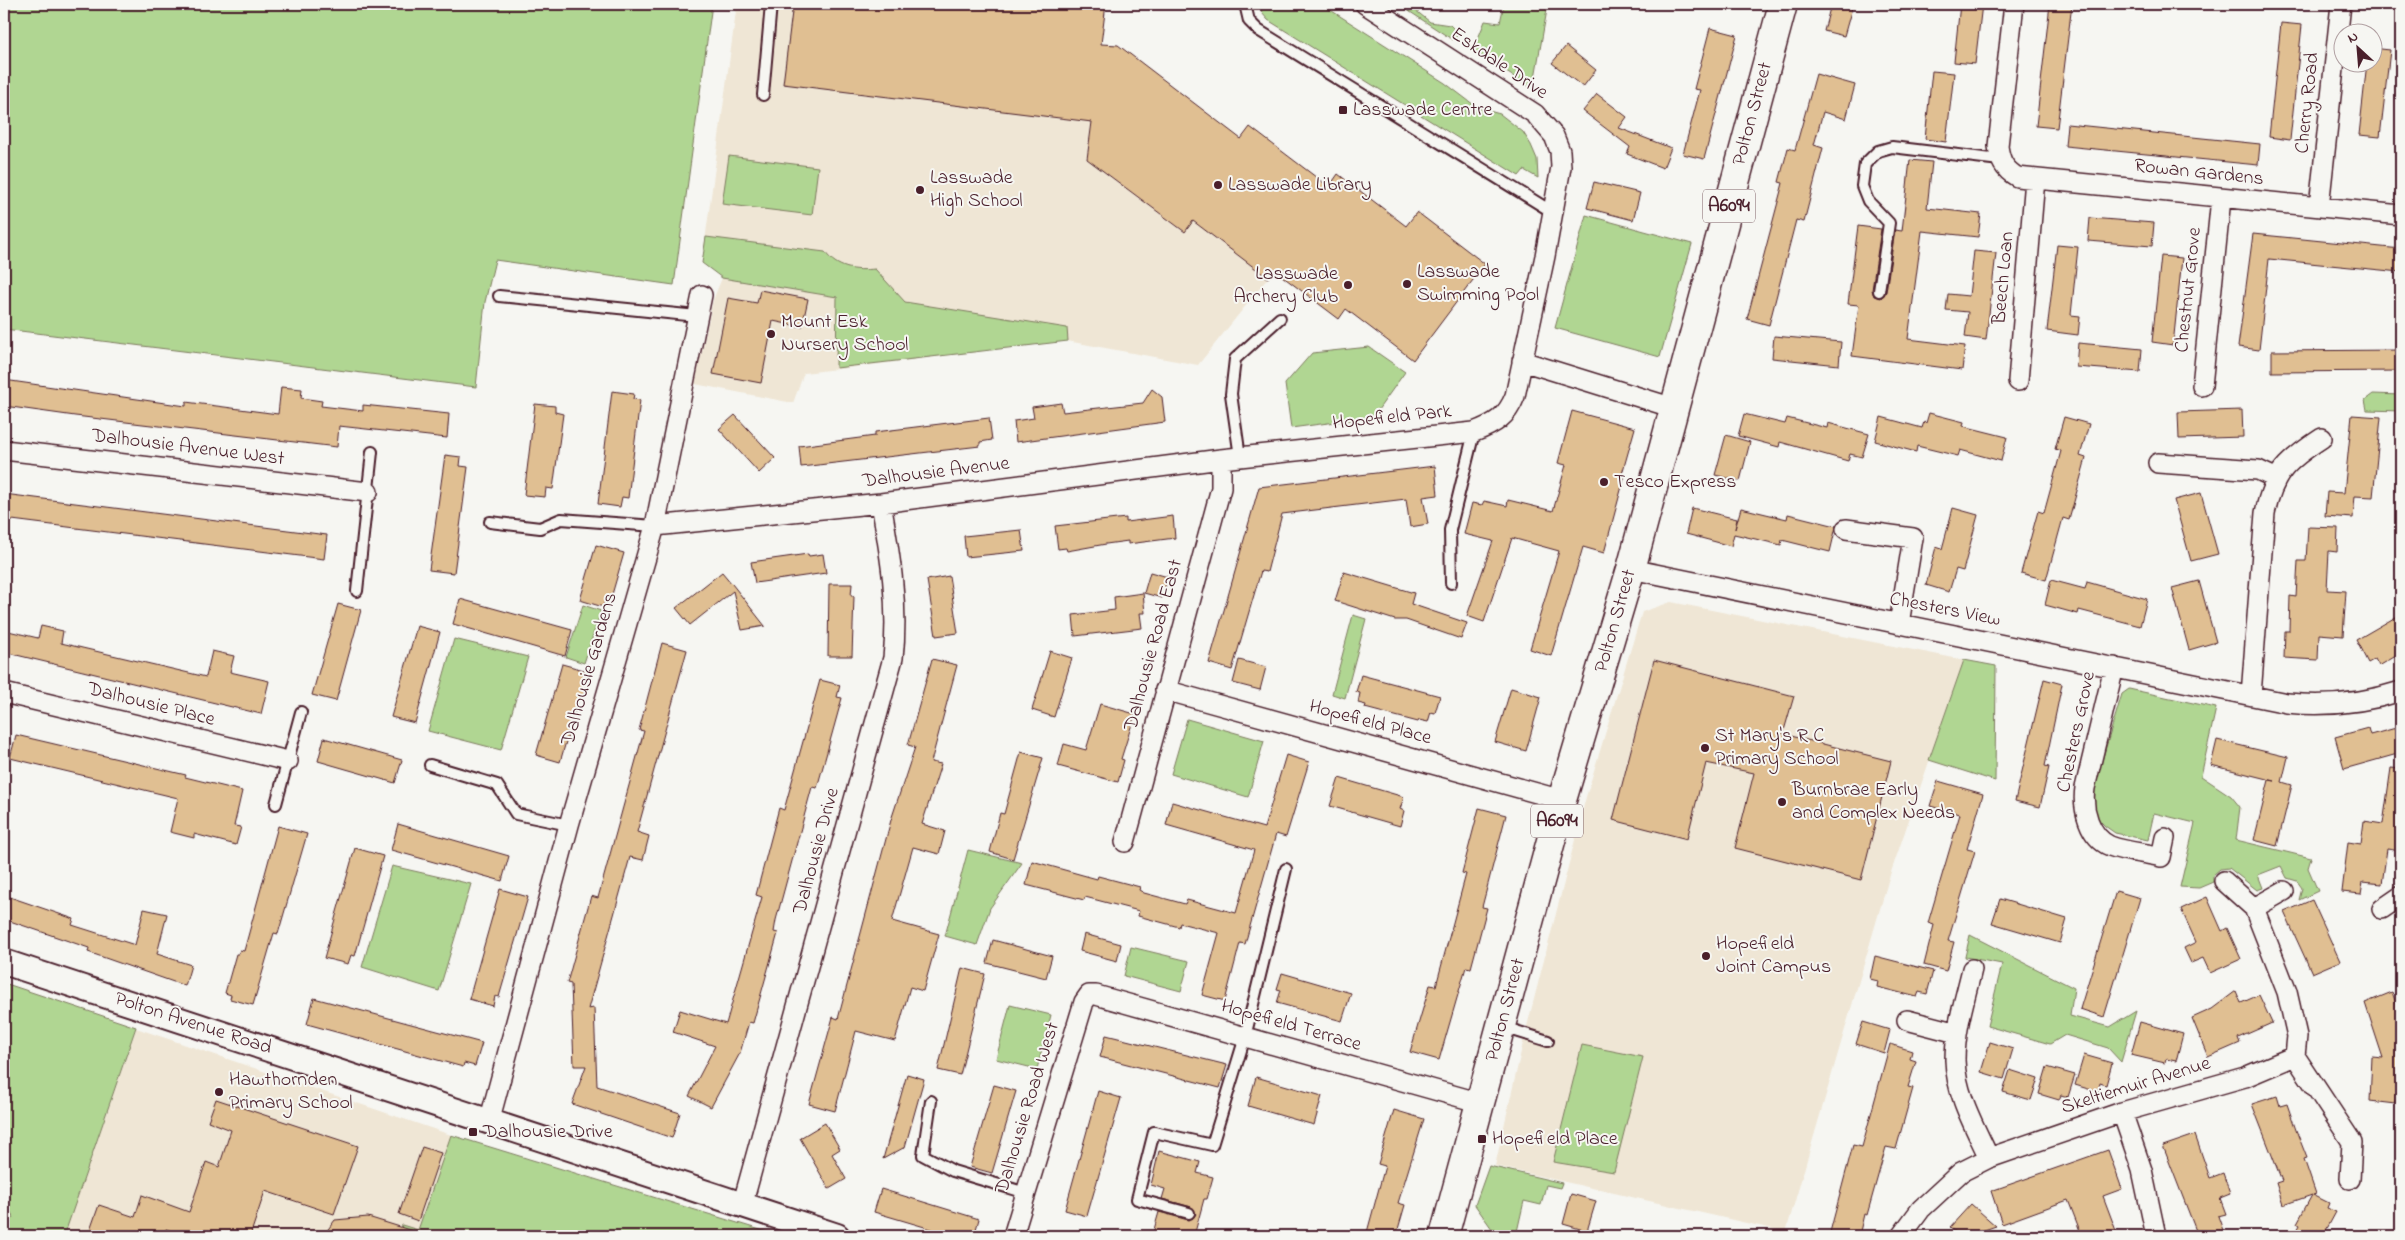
<svg xmlns="http://www.w3.org/2000/svg" width="2405" height="1240" viewBox="0 0 2405 1240" font-family="'Indie Flower',sans-serif">
<style>
.built{fill:#efe6d5}
.green{fill:#b0d692;stroke:#7d7a5e}
.building{fill:#e0bf92;stroke:#4a1f2b}
.lines{fill:none;stroke-linecap:round;stroke-linejoin:round}
.service-casing{stroke:#4a1f2b;stroke-width:14}
.minor-casing{stroke:#4a1f2b;stroke-width:22}
.tertiary-casing{stroke:#4a1f2b;stroke-width:28}
.primary-casing{stroke:#4a1f2b;stroke-width:31}
.service{stroke:#f6f6f2;stroke-width:10}
.minor{stroke:#f6f6f2;stroke-width:19}
.tertiary{stroke:#f6f6f2;stroke-width:24}
.primary{stroke:#f6f6f2;stroke-width:28}
.poi-dot{fill:#4a1f2b;stroke:#f6f6f2;stroke-width:2}
.labels{text-anchor:middle;dominant-baseline:central;stroke-width:4;stroke-linejoin:round;paint-order:stroke}
.shield{fill:#f6f6f2;stroke:#7e6067;stroke-width:1}
.shield-label{font-size:19px;font-weight:bold;fill:#4a1f2b}
.street-label{font-size:20px;fill:#4a1f2b;stroke:#f6f6f2}
.poi-label{font-size:20px;fill:#4a1f2b;stroke:#f6f6f2;text-anchor:start}
</style>
<rect width="100%" height="100%" fill="#f6f6f2"/>
<filter id="ink" filterUnits="userSpaceOnUse"><feTurbulence type="fractalNoise" baseFrequency=".02" numOctaves="2"/><feDisplacementMap in="SourceGraphic" scale="10" xChannelSelector="R" yChannelSelector="G"/><feConvolveMatrix kernelMatrix="1 2 1 2 8 2 1 2 1" color-interpolation-filters="sRGB"/></filter>
<g filter="url(#ink)">
<path class="built" d="M737,4H1106L1087,159L1184,232L1193,221L1268,278L1198,365L1067,341L804,373L793,403L695,384L713,300L722,278L702,263Z
M1671,602L1964,660L1889,878L1786,1232L1495,1166L1525,1034L1586,797L1642,612Z
M136,1028L451,1135L418,1231L402,1225L398,1236H64Z"/>
<path class="green" d="M4,4H712L674,285L495,260L485,302L476,387L4,329Z
M1260,4H1321L1445,83L1478,108L1500,114L1523,132L1531,145L1537,159L1538,178L1524,170L1519,176L1268,20L1262,13Z
M1398,4H1416L1415,10L1430,22L1450,25L1459,34L1453,40Z
M1504,4H1548L1533,89L1473,51L1485,21L1500,23Z
M729,156L818,167L812,215L722,204Z
M1586,215L1692,244L1660,357L1555,328Z
M706,237L825,252C837,269 855,271 875,269L905,302L1067,328L1068,341L836,368L837,297L722,278L702,263Z
M1369,347L1405,372L1373,417L1291,428L1285,384L1312,353Z
M2373,394L2401,395V411L2367,410L2365,400Z
M583,605L601,611L584,663L566,657Z
M1353,615L1366,619L1345,698L1332,694Z
M454,639L528,657L501,750L428,731Z
M1964,660L1996,666L1995,781L1929,760Z
M2129,689L2216,708L2201,776L2231,796L2240,807L2236,840L2311,858L2308,868L2318,891L2299,900L2302,888L2297,881L2287,878L2281,866L2258,875L2263,888L2257,890L2229,868L2220,869L2213,875V882L2199,888L2180,887L2195,823L2154,813L2148,840L2115,833L2105,826L2097,818L2091,797L2122,694Z
M1187,719L1264,741L1248,797L1171,774Z
M968,850L1022,863L990,908L977,945L945,936Z
M392,866L471,884L439,991L362,967Z
M1970,935L2074,988L2070,1016L2110,1027L2136,1011L2121,1062L2108,1048L2065,1035L2050,1044L1987,1026L2002,964L1965,957Z
M1131,947L1189,961L1181,991L1124,976Z
M4,983L136,1027L64,1236H4V1224L14,1218L4,1200Z
M1010,1005L1051,1015L1037,1069L996,1059Z
M1582,1045L1643,1057L1614,1172L1553,1162Z
M451,1135L780,1236H398L402,1225L418,1230Z
M1489,1166L1562,1183L1560,1188L1546,1185L1541,1205L1524,1201L1516,1236H1497L1475,1205Z"/>
<path class="building" d="M793,4H1106L1101,44L1118,45L1241,139L1250,127L1329,187L1338,174L1406,226L1417,212L1485,264L1413,360L1346,309L1339,319L1274,270L1268,278L1193,221L1185,232L1087,159L1092,122L783,84Z
M1831,4H1853L1844,36L1824,31Z
M1960,4H1982L1975,64L1954,62Z
M2050,4H2072L2057,128L2036,126Z
M2281,23L2302,25L2290,140L2269,137Z
M1710,28L1737,35L1704,159L1683,154L1700,90L1694,89Z
M1566,46L1596,70L1583,87L1552,63Z
M2372,48L2390,50L2380,137L2359,135L2367,62H2372Z
M1932,71L1954,73L1946,142L1925,139Z
M1816,74L1855,85L1846,119L1823,112L1814,145L1823,148L1804,222L1796,220L1769,325L1747,319L1783,183L1779,182L1788,148L1795,150Z
M1597,94L1627,117L1619,128L1671,148L1663,168L1627,154L1630,147L1583,111Z
M2067,124L2260,144L2258,165L2065,146Z
M1910,160L1932,162L1927,208L1981,214L1978,237L1922,231L1908,339L1965,346L1962,370L1852,356L1859,305L1848,304L1858,226L1881,229L1872,290L1874,296L1881,298L1886,292L1895,230L1902,231Z
M1594,182L1640,193L1633,220L1587,208Z
M2090,218L2154,223L2152,246L2088,241Z
M2253,234L2401,249V272L2269,259L2259,350L2238,347Z
M2057,245L2078,247L2071,315L2080,316L2078,335L2047,331Z
M1974,251L1996,253L1986,340L1965,337L1968,312L1946,310L1948,294L1969,296Z
M2161,256L2182,258L2173,345L2152,342Z
M760,290L808,299L802,327L773,321L761,383L713,374L728,298L757,303Z
M1774,336L1841,342L1839,365L1772,358Z
M2078,343L2142,349L2140,372L2076,367Z
M2401,350V371L2272,372V351Z
M4,380L186,406V402L278,414L281,387L302,389L301,398L322,401L321,406L363,411V405L449,414L447,438L339,426L337,447L75,416L4,406Z
M1152,389L1162,397L1165,422L1016,442L1014,421L1034,418L1032,407L1061,403L1063,412L1143,403Z
M612,391L634,394L633,399L640,400L628,498L622,497L620,507L598,504Z
M535,404L555,406V412L563,414L553,489L546,488L545,497L524,495Z
M2242,410L2243,437L2179,439L2178,412Z
M1572,411L1635,428L1622,474L1625,475L1604,553L1583,547L1551,656L1530,649L1559,551L1512,538L1484,622L1467,616L1493,541L1464,534L1472,503L1482,505L1484,501L1507,506L1508,500L1553,511L1566,465L1558,463Z
M1929,413L1964,422L1963,426L2007,437L2001,461L1960,450L1958,456L1917,446L1916,452L1875,441L1881,417L1922,428L1924,422L1926,423Z
M1744,414L1785,424L1787,418L1827,428L1828,423L1869,434L1862,457L1850,454L1848,461L1780,442L1779,447L1738,436Z
M735,415L775,458L759,473L719,429Z
M2352,415L2381,417L2373,497L2355,496L2353,518L2325,516L2327,492L2344,493Z
M2064,417L2089,424L2080,456L2086,458L2069,520L2063,518L2046,580L2021,573L2038,511L2044,513L2061,451L2055,449Z
M989,418L992,440L980,442V446L801,467L799,446L875,436V432Z
M1726,435L1750,442L1740,481L1715,475Z
M445,455L461,457L460,466L468,467L454,573L429,570Z
M1435,466L1438,495L1423,497L1428,524L1410,527L1406,499L1282,514L1267,572L1261,571L1232,670L1209,663L1259,487Z
M2201,493L2218,554L2191,561L2174,500Z
M4,494L327,535L324,559L4,519Z
M1692,508L1737,519L1735,529L1741,508L1787,519L1788,514L1836,526L1835,531L1830,552L1782,540L1781,545L1734,534L1731,546L1686,534Z
M1953,508L1978,515L1963,571L1956,569L1949,592L1926,585L1936,547L1942,549Z
M1173,516L1175,538L1128,544V541L1106,544L1067,551L1066,548L1058,549L1055,526L1126,518V522Z
M2308,527L2338,528L2337,552L2329,551L2327,590L2346,591L2343,636L2319,634L2318,660L2284,658L2285,631H2289L2290,596L2296,597L2298,561H2306Z
M1021,530L1024,551L966,557L964,536Z
M596,545L624,553L611,598L606,597L603,607L580,600Z
M808,554L809,556L823,554L826,573L755,583L751,562Z
M722,572L732,584L765,626L742,630L733,591L690,625L676,608Z
M1150,572L1168,577L1162,598L1144,593Z
M1344,572L1414,593L1411,604L1467,623L1461,639L1406,620H1395L1335,601Z
M949,576L958,633L936,636L927,580Z
M2051,580L2085,589L2087,582L2147,599L2140,626L2079,610L2078,614L2045,605Z
M2199,581L2216,642L2189,650L2172,588Z
M829,584H852L851,596H854L852,656H828Z
M1143,593L1145,613H1140L1142,628L1075,636L1073,615L1115,610L1114,597Z
M460,599L572,630L565,656L453,624Z
M338,604L361,610L336,701L312,695Z
M2401,614V653L2379,666L2375,659L2368,663L2356,640Z
M41,626L63,631L61,643L206,677L212,651L234,656L230,672L269,681L261,714L4,652V630L38,638Z
M417,626L440,632L415,723L391,717Z
M662,643L687,650L637,832L649,836L643,860L630,857L588,1009L594,1008L597,1086L680,1113L672,1138L572,1104L586,1066H574L571,984L567,983L591,896L598,898L644,731L639,730Z
M1050,651L1072,658L1054,717L1032,710Z
M932,659L957,665L931,762L941,764L922,824L945,831L939,854L913,847L892,921L939,934L923,991L910,987L895,1041L856,1031L835,1111L809,1104L833,1017L838,1019L891,820L915,747L908,745Z
M1239,660L1266,667L1260,690L1233,683Z
M1654,660L1794,696L1783,734L1891,761L1861,880L1735,848L1754,773L1706,763L1687,839L1613,820Z
M562,664L591,672L583,700L579,698L560,762L536,755Z
M1361,675L1440,696L1435,713L1431,712L1428,722L1419,720L1418,722L1365,708L1366,705L1358,703L1360,693L1356,692Z
M2044,679L2062,684L2045,766L2049,767L2040,807L2015,801Z
M820,680L840,685L837,697L842,698L817,788L812,787L776,920L774,932L778,933L753,1023L749,1022L740,1053L711,1107L689,1096L715,1046L673,1032L680,1010L726,1024L762,897L756,895L779,808L784,810Z
M1511,688L1541,697L1526,751L1495,742Z
M1100,704L1135,714L1121,759L1124,760L1118,782L1058,766L1064,744L1086,750Z
M2368,728L2370,735L2396,728L2399,736L2401,735V753L2344,769L2335,737Z
M16,735L186,775L185,777L242,791L234,826L241,827L236,845L194,834V838L170,832L178,798L10,758Z
M324,738L402,760L395,783L318,761Z
M2217,740L2288,757L2282,782L2292,785L2277,846L2254,840L2269,780L2275,781L2211,765Z
M1021,752L1043,758L1013,859L990,852L1000,813L1004,814Z
M1286,755L1309,762L1286,837L1276,834L1245,944L1240,943L1225,1001L1202,995L1219,933L1180,923L1179,927L1138,916L1139,911L1085,897L1084,900L1026,885L1032,861L1097,879L1098,876L1140,887L1139,890L1144,893L1185,904L1187,900L1236,913L1254,850L1166,825L1172,802L1264,828Z
M2391,768L2401,769V851L2387,849L2382,884L2363,882L2361,894L2342,892L2348,842L2361,844L2364,821L2383,824Z
M1339,778L1404,797L1400,809L1404,811L1400,826L1330,806Z
M1938,781L1983,794L1967,849L1975,851L1948,941L1954,942L1946,971L1924,965L1934,925L1928,923L1960,814L1930,806Z
M1479,808L1506,815L1482,907L1487,908L1471,968L1466,967L1439,1060L1410,1052L1430,985L1436,986L1466,874L1462,873Z
M398,824L509,856L502,881L391,850Z
M278,826L307,834L278,934L274,933L271,943L253,1005L230,999L231,995L225,993L236,954H238L240,950L244,951Z
M355,848L383,856L355,956L351,955L348,964L324,958Z
M500,889L528,897L499,997L495,996L493,1006L469,999Z
M2116,891L2140,898L2104,1017L2080,1009Z
M4,895L74,919L72,925L135,945L144,909L167,914L157,954L191,965L185,986L88,952L89,948L4,919Z
M2207,897L2222,931L2227,928L2241,959L2210,973L2203,958L2191,963L2184,948L2196,942L2181,909Z
M2000,899L2067,919L2060,943L1992,923Z
M2312,900L2340,961L2312,973L2284,912Z
M1084,934L1121,944L1117,961L1080,951Z
M993,940L1052,956L1046,978L987,963Z
M1875,956L1933,971L1927,994L1919,992L1917,997L1877,987L1878,981L1870,979Z
M962,968L985,974L960,1075L938,1070Z
M1282,973L1351,993L1342,1021L1277,1003L1281,990L1277,989Z
M2236,991L2241,1003L2259,995L2272,1023L2238,1038L2240,1043L2208,1057L2192,1018L2212,1009Z
M2392,992L2401,1017V1070H2399L2395,1104L2370,1101L2372,1057L2383,1058L2365,1003Z
M314,998L482,1043L475,1066L464,1063L463,1067L307,1024Z
M1863,1022L1890,1030L1884,1053L1856,1044Z
M2140,1022L2183,1034L2176,1061L2166,1059L2165,1063L2131,1055Z
M1106,1035L1227,1065L1220,1088L1100,1057Z
M1990,1042L2013,1049L2004,1079L1981,1072Z
M1890,1044L1912,1051L1910,1059L1916,1061L1908,1087L1913,1088L1896,1149L1886,1147L1867,1215L1864,1214L1859,1236H1829L1853,1145L1862,1147Z
M2084,1055L2112,1063L2106,1085L2100,1083L2098,1092L2075,1085Z
M2047,1067L2075,1075L2068,1097L2061,1095L2059,1100L2039,1094Z
M2010,1070L2038,1079L2031,1100L2003,1092Z
M907,1074L924,1079L905,1147L883,1159Z
M1256,1077L1322,1096L1314,1125L1248,1106Z
M994,1085L1016,1091L992,1173L970,1167Z
M1098,1091L1121,1098L1087,1216L1065,1210Z
M2277,1096L2280,1106L2287,1104L2296,1130L2307,1158L2304,1159L2316,1194L2313,1195L2329,1203L2327,1208L2336,1212L2323,1236H2294L2300,1225L2297,1223L2312,1195L2283,1205L2276,1183L2282,1181L2252,1104Z
M216,1099L358,1146L334,1214L265,1191L250,1236H187L166,1229L163,1236H88L99,1205L135,1217L142,1195L189,1212L206,1162L219,1167L231,1130L208,1121Z
M1394,1110L1424,1119L1398,1203L1405,1205L1396,1236H1366L1385,1166L1378,1164Z
M825,1123L840,1149L832,1154L846,1179L829,1189L800,1138Z
M2195,1135L2210,1178L2223,1173L2230,1194L2220,1198L2226,1214L2218,1216L2225,1236H2198L2163,1146Z
M422,1147L441,1153L418,1221L399,1214Z
M2108,1150L2122,1189L2103,1196L2118,1236H2082L2068,1200L2002,1224L1991,1191Z
M1159,1151L1200,1162L1197,1173L1213,1177L1207,1199H1204L1194,1236H1166L1153,1233L1159,1212L1188,1220L1193,1218L1196,1214L1191,1207L1162,1199L1165,1189L1151,1185Z
M881,1189L979,1219L974,1236H955L874,1212Z
M1571,1194L1596,1201L1587,1231L1563,1224Z
M1971,1204L1996,1226L1967,1236H1960L1950,1227Z
M368,1217L416,1232V1236H323L335,1220Z"/>
<g class="lines">
<g class="service-casing">
<path id="service" d="M1245,4L1249,21L1258,30L1554,213
M763,95L771,4
M1879,291L1889,223L1868,201L1862,186L1865,164L1878,151L1892,147L2000,160
M499,296L697,316
M1240,457L1231,394L1235,359L1280,318
M490,522L540,528L561,519L655,526
M1451,583L1450,530L1474,432
M357,591L372,452
M430,765L497,785L516,814L569,825
M276,804L301,712
M1503,1027L1548,1041
M931,1101L923,1155L953,1171L1026,1193
M1189,1213L1137,1199L1154,1132L1212,1145L1245,1037L1286,869"/>
</g>
<g class="minor-casing">
<path id="minor" d="M2014,4L1998,146C2000,161 2004,169 2017,177L2401,215
M2319,207L2341,4
M1522,361L1674,408
M2018,381L2035,179
M2202,386L2221,198
M4,450L368,492
M2158,463L2258,470L2275,478
M655,526L881,503L1221,459L1474,432C1495,424 1507,417 1515,396L1545,256L1561,167L1560,151L1554,136L1535,114L1365,4
M1846,529L1913,538L1899,624
M1631,569L2287,703C2326,707 2364,703 2401,691
M2114,667L2085,788C2082,808 2089,837 2110,846C2126,852 2145,853 2161,857L2165,838
M1165,690L1562,800
M4,693L288,761
M2251,695L2265,513C2273,473 2288,460 2322,438
M1125,842L1221,488V459
M2224,881L2254,908L2287,992L2297,1036L2295,1056L2352,1142L2350,1179
M2254,908L2284,891
M2382,909L2401,896
M1972,969C1965,999 1955,1029 1955,1060C1956,1095 1975,1127 1989,1158
M1907,1020L1957,1033
M2122,1112L2142,1170L2156,1236
M489,1122L569,825L655,526L702,295
M742,1206L893,658C899,606 890,554 881,503
M1013,1236L1084,1002L1089,995H1096L1481,1103
M1901,1236L1921,1209L1961,1172L1989,1158L2122,1112L2245,1077L2295,1056"/>
</g>
<g class="tertiary-casing">
<path id="tertiary" d="M4,962L837,1236"/>
</g>
<g class="primary-casing">
<path id="primary" d="M1444,1236L1562,800L1631,569L1783,4"/>
</g>
<use href="#service" class="service"/>
<use href="#minor" class="minor"/>
<use href="#tertiary" class="tertiary"/>
<use href="#primary" class="primary"/>
</g>
</g>
<g class="poi-dot">
<rect x="1338" y="105" width="10" height="10" rx="2.5"/>
<circle cx="1218" cy="185" r="5"/>
<circle cx="920" cy="190" r="5"/>
<circle cx="1407" cy="284" r="5"/>
<circle cx="1348" cy="285" r="5"/>
<circle cx="771" cy="334" r="5"/>
<circle cx="1604" cy="482" r="5"/>
<circle cx="1705" cy="748" r="5"/>
<circle cx="1782" cy="802" r="5"/>
<circle cx="1706" cy="956" r="5"/>
<circle cx="219" cy="1092" r="5"/>
<rect x="468" y="1127" width="10" height="10" rx="2.5"/>
<rect x="1477" y="1134" width="10" height="10" rx="2.5"/>
</g>
<g class="labels">
<g class="shield">
<rect x="1703" y="189.5" width="52" height="33" rx="4"/>
<rect x="1531" y="804.5" width="52" height="33" rx="4"/>
</g>
<g class="shield-label">
<text x="1729" y="206">A6094</text>
<text x="1557" y="821">A6094</text>
</g>
<g class="street-label">
<text transform="translate(1499 64) rotate(34)">Eskdale Drive</text>
<text transform="translate(2308 103) rotate(-84)">Cherry Road</text>
<text transform="translate(1753 114) rotate(-75)">Polton Street</text>
<text transform="translate(2199 173) rotate(6)">Rowan Gardens</text>
<text transform="translate(2004 278) rotate(-85)">Beech Loan</text>
<text transform="translate(2189 290) rotate(-84)">Chestnut Grove</text>
<text transform="translate(1392 418) rotate(-6)">Hopefield Park</text>
<text transform="translate(188 448) rotate(7)">Dalhousie Avenue West</text>
<text transform="translate(936 473) rotate(-7)">Dalhousie Avenue</text>
<text transform="translate(1945 610) rotate(11)">Chesters View</text>
<text transform="translate(1616 621) rotate(-74)">Polton Street</text>
<text transform="translate(1154 645) rotate(-75)">Dalhousie Road East</text>
<text transform="translate(590 669) rotate(-74)">Dalhousie Gardens</text>
<text transform="translate(151 705) rotate(14)">Dalhousie Place</text>
<text transform="translate(1370 723) rotate(15)">Hopefield Place</text>
<text transform="translate(2077 732) rotate(-78)">Chesters Grove</text>
<text transform="translate(817 851) rotate(-75)">Dalhousie Drive</text>
<text transform="translate(1506 1010) rotate(-75)">Polton Street</text>
<text transform="translate(193 1024) rotate(18)">Polton Avenue Road</text>
<text transform="translate(1291 1026) rotate(16)">Hopefield Terrace</text>
<text transform="translate(2136 1086) rotate(-17)">Skeltiemuir Avenue</text>
<text transform="translate(1028 1108) rotate(-73)">Dalhousie Road West</text>
</g>
<g class="poi-label">
<text x="1353" y="110">Lasswade Centre</text>
<text x="930" y="178">Lasswade<tspan x="930" dy="23">High School</tspan></text>
<text x="1228" y="185">Lasswade Library</text>
<text x="1417" y="272">Lasswade<tspan x="1417" dy="23">Swimming Pool</tspan></text>
<text x="1338" y="274" text-anchor="end">Lasswade<tspan x="1338" dy="23">Archery Club</tspan></text>
<text x="781" y="322">Mount Esk<tspan x="781" dy="23">Nursery School</tspan></text>
<text x="1614" y="482">Tesco Express</text>
<text x="1715" y="736">St Mary's R C<tspan x="1715" dy="23">Primary School</tspan></text>
<text x="1792" y="790">Burnbrae Early<tspan x="1792" dy="23">and Complex Needs</tspan></text>
<text x="1716" y="944">Hopefield<tspan x="1716" dy="23">Joint Campus</tspan></text>
<text x="229" y="1080">Hawthornden<tspan x="229" dy="23">Primary School</tspan></text>
<text x="483" y="1132">Dalhousie Drive</text>
<text x="1492" y="1139">Hopefield Place</text>
</g>
</g>
<rect width="2405" height="1240" fill="none" stroke="#f6f6f2" stroke-width="20"/>
<rect x="10" y="10" width="2385" height="1220" fill="none" stroke="#4a1f2b" stroke-width="2" filter="url(#ink)"/>
<g transform="translate(2358 48) rotate(334)"><circle r="24" fill="#f6f6f2" stroke="#b1a0a2"/>
<path d="M0-4L9 19L0 12L-9 19Z" fill="#4a1f2b"/>
<text y="-8" font-size="14" font-weight="bold" text-anchor="middle" fill="#4a1f2b">N</text>
</g>
</svg>
